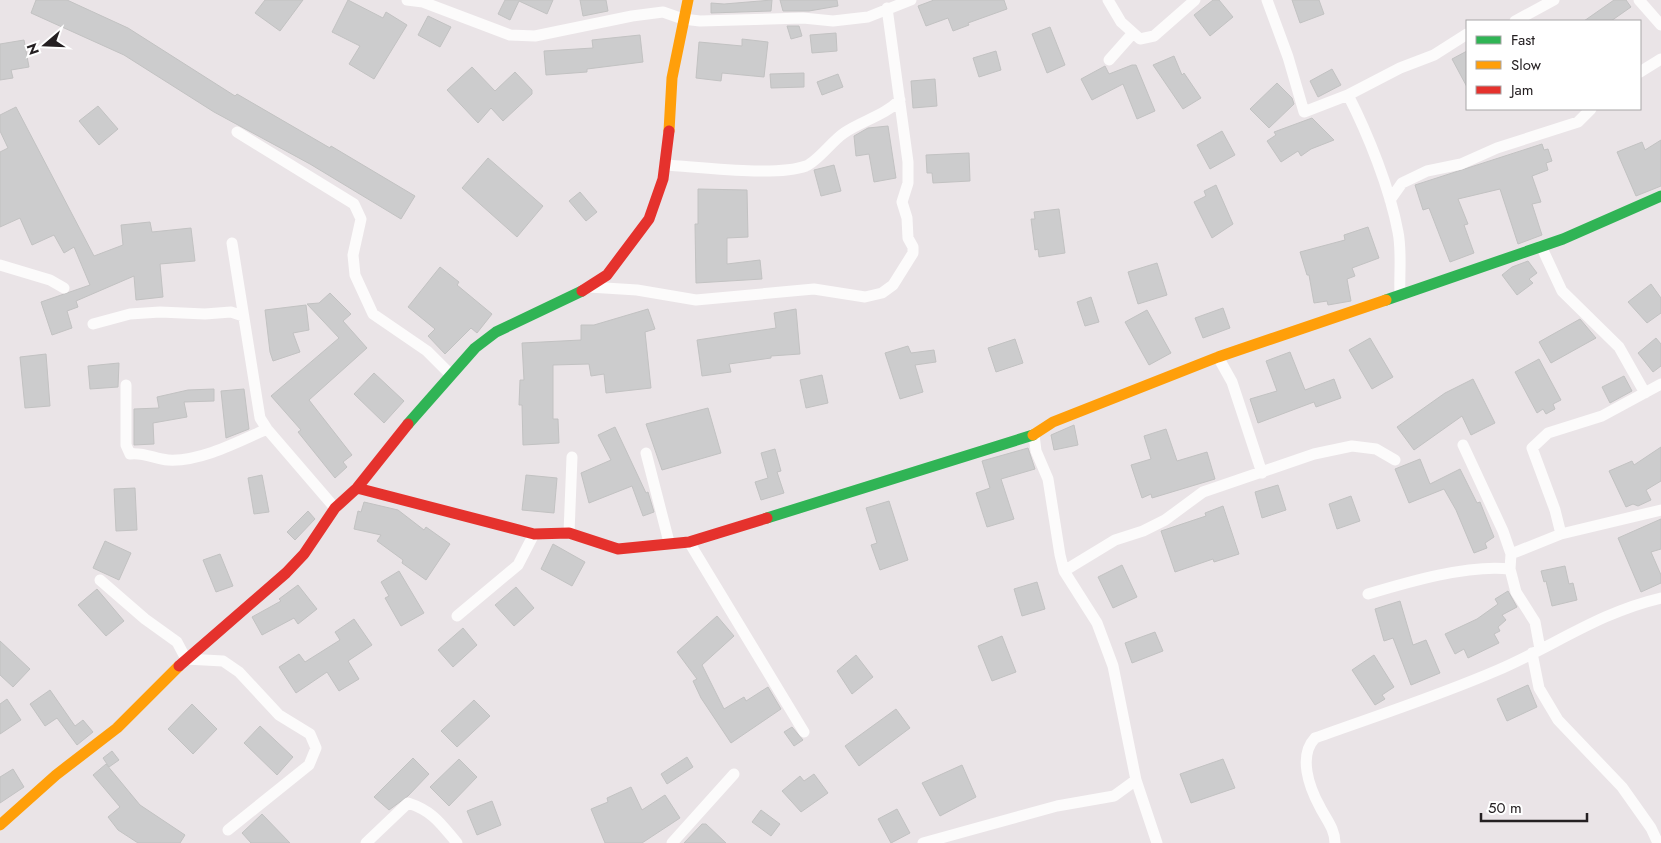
<svg xmlns="http://www.w3.org/2000/svg" width="1661" height="843" viewBox="0 0 1661 843" font-family="Jost,sans-serif">
<style>
.building{fill:#cccccd;stroke:#c2c2c2}
.lines{fill:none;stroke-linecap:round;stroke-linejoin:round}
.street{stroke:#fcfbfb;stroke-width:11}
.fast{stroke:#30b455;stroke-width:11}
.slow{stroke:#ff9f0a;stroke-width:11}
.jam{stroke:#e5322d;stroke-width:11}
</style>
<rect width="100%" height="100%" fill="#eae4e7"/>
<path class="building" d="M36,0H67L128,28L235,96L237,94L330,148L331,146L415,196L401,219L310,164L214,112L124,55L31,13Z
M265,0H303L280,31L255,13Z
M348,0L383,18L386,12L407,25L374,79L349,64L360,46L332,32Z
M505,0H553L547,14L519,1L510,20L498,14Z
M580,0H606L608,11L583,16Z
M772,0L771,11L711,13V3L724,4Z
M780,0H837L838,6L809,11H783Z
M934,0H1004L1007,9L968,23L969,25L953,31L948,18L926,26L918,6Z
M1213,0H1219L1233,17L1210,36L1194,15Z
M1292,0H1319L1324,14L1300,23Z
M1614,0H1626L1631,7L1611,21H1584Z
M428,16L451,27L440,47L418,35Z
M787,26H799L802,36L791,39Z
M1050,27L1065,65L1047,73L1032,34Z
M836,33L837,51L812,53L810,35Z
M640,35L643,62L587,69V72L546,75L544,51L593,48L592,40Z
M742,39L768,42L764,77L722,73L721,81L696,78L699,42L742,46Z
M24,40L29,67L11,70L13,78L0,80V44Z
M996,51L1001,70L979,77L973,58Z
M1467,51V87L1452,59Z
M1174,56L1182,75L1184,73L1201,98L1183,109L1153,65Z
M1132,65H1136L1155,111L1137,119L1123,84L1092,100L1081,79L1105,66L1109,74Z
M472,67L495,91L515,72L532,90V94L503,121L491,108L478,123L447,90Z
M1332,69L1341,85L1318,97L1310,81Z
M804,73V87L771,88L770,74Z
M838,74L843,87L822,95L817,82Z
M935,79L937,106L913,108L911,81Z
M1277,83L1292,98L1294,104L1269,128L1250,109Z
M98,106L118,129L99,145L79,121Z
M16,107L94,256L123,245L121,225L150,222L152,232L191,228L195,261L160,264L163,297L136,300L134,276L76,301L78,307L67,311L72,328L52,335L41,302L90,285L74,247L64,253L54,235L32,245L20,218L0,227V152L8,148L0,131V115Z
M1312,118L1334,140L1311,149L1301,156L1298,151L1281,162L1267,141L1276,135L1274,132Z
M888,126L896,178L874,182L869,154L856,156L854,136L868,128Z
M1222,131L1235,155L1210,169L1197,145Z
M1661,140V186L1636,196L1617,152L1642,142L1645,150Z
M1542,144L1544,150L1548,149L1552,161L1546,163L1548,170L1532,176L1541,202L1532,204L1542,235L1518,244L1500,189L1458,199L1468,224L1464,225L1474,253L1450,262L1429,208L1423,210L1415,185Z
M969,153L970,181L933,183L932,173H927L926,155Z
M488,158L543,206L517,237L462,188Z
M834,165L841,191L821,196L814,170Z
M1216,185L1233,224L1212,238L1194,202L1206,196L1204,191Z
M698,189L747,190L748,237L727,238V264L760,260L762,279L696,283L695,224H698Z
M580,192L597,212L586,221L569,201Z
M1059,209L1065,253L1039,257L1038,249L1035,250L1031,219H1035L1034,212Z
M1368,227L1379,258L1352,268L1355,276L1347,279L1351,301L1328,305L1327,301L1314,303L1309,275H1307L1300,252L1345,240L1344,235Z
M1528,261L1537,273L1529,279L1533,283L1517,295L1502,275L1512,267Z
M1157,263L1167,295L1138,304L1128,272Z
M440,267L459,282L457,285L492,314L477,333L471,328L445,354L428,336L435,329L408,307Z
M1651,284L1661,298V313L1647,323L1628,302Z
M330,293L351,314L343,321L367,348L309,400L352,455L343,462L347,467L335,478L298,432L301,430L271,396L339,338L307,304L319,303Z
M1091,297L1099,322L1085,326L1077,302Z
M306,305L309,330L293,333L300,352L273,361L270,352L265,310Z
M1223,308L1230,328L1203,338L1195,318Z
M648,309L655,329L645,332L651,388L606,393L604,374L591,376L589,364L553,365V419H558L559,443L523,445L522,405H519L520,380H524L522,343L581,340V325H594Z
M796,309L800,354L771,356V358L729,364L731,372L702,376L697,340L776,328L774,313Z
M1147,310L1171,353L1149,365L1125,322Z
M1580,319L1596,338L1551,363L1539,342Z
M1370,338L1393,377L1372,389L1349,350Z
M1656,338L1661,344V366L1653,372L1638,353Z
M1015,339L1023,363L996,372L988,348Z
M908,346L911,353L934,350L936,362L915,365L923,392L900,399L885,353Z
M1290,352L1305,390L1334,379L1341,398L1316,407L1314,402L1258,423L1250,399L1277,391L1266,361Z
M46,354L50,406L25,408L20,357Z
M1539,359L1561,400L1553,404L1555,409L1546,414L1543,409L1537,413L1515,372Z
M119,363L118,387L90,389L88,366Z
M374,373L404,401L384,423L354,394Z
M822,375L828,403L806,408L800,380Z
M1624,376L1632,391L1610,403L1602,387Z
M1473,379L1495,423L1471,435L1462,416L1414,450L1397,427L1445,393Z
M214,389V401L184,402L187,417L153,423L154,444L134,445V409L159,408L157,397L188,390Z
M244,389L249,429L226,438L221,391Z
M708,408L721,453L662,470L646,424Z
M1074,425L1078,445L1054,450L1051,435Z
M615,427L646,493L648,492L654,512L643,516L632,486L589,503L581,473L611,460L598,435Z
M1166,429L1177,461L1207,452L1215,479L1152,498L1151,494L1142,498L1131,465L1151,459L1144,436Z
M1661,447V481L1646,490L1651,500L1638,506L1633,504L1626,507L1609,471L1632,461L1634,465Z
M1028,448L1035,469L1001,479L1014,519L987,527L976,493L990,488L982,461Z
M775,449L781,471L777,472L784,493L761,500L755,482L768,478L761,453Z
M1420,459L1430,484L1460,469L1477,503L1480,502L1494,537L1485,543L1487,548L1474,553L1456,510L1444,489L1409,503L1395,469Z
M262,475L269,512L254,514L248,478Z
M526,475L557,478L554,513L522,510Z
M1278,485L1286,510L1262,518L1255,492Z
M135,488L137,530L116,531L114,489Z
M1351,496L1360,521L1337,529L1329,504Z
M889,501L908,560L880,570L871,545L877,543L866,508Z
M364,502L398,510L424,530L426,527L450,544L426,580L402,563L403,560L377,541L381,535L354,529L358,511L361,512Z
M1223,506L1239,554L1214,562L1213,559L1175,572L1161,531L1206,516L1205,513Z
M308,511L315,519L295,540L287,532Z
M1661,519V549L1651,552L1661,575V583L1641,592L1618,538Z
M105,541L131,553L119,580L93,568Z
M553,544L585,562L572,586L541,569Z
M220,554L233,586L216,592L203,560Z
M1122,565L1137,597L1113,608L1098,577Z
M1565,566L1569,584L1573,583L1577,600L1552,606L1546,581L1544,582L1541,571Z
M399,571L424,613L401,626L385,598L389,596L381,582Z
M1037,582L1045,609L1022,616L1014,589Z
M298,585L317,609L298,624L294,618L262,635L252,617L281,601L279,599Z
M516,587L534,608L514,626L495,605Z
M97,589L124,621L106,636L78,605Z
M1508,591L1517,607L1502,615L1506,620L1498,627L1500,631L1494,634L1499,643L1468,658L1464,649L1455,654L1445,634L1477,619L1498,604L1495,599Z
M1400,601L1413,645L1426,640L1440,673L1411,685L1393,638L1384,641L1375,609Z
M717,616L734,636L702,665L724,709L744,697L746,701L768,687L781,709L731,743L701,698L693,681L697,679L677,652Z
M354,619L372,645L348,661L359,679L339,691L327,672L296,693L279,667L299,654L305,662L340,640L335,632Z
M463,628L477,645L453,667L438,650Z
M1155,632L1163,651L1132,663L1125,643Z
M1002,636L1016,672L992,681L978,646Z
M0,641L30,669L13,687L0,675Z
M856,655L873,677L852,694L837,671Z
M1374,655L1394,687L1382,695L1385,699L1375,705L1352,670Z
M1528,685L1537,707L1507,721L1497,699Z
M50,690L75,726L83,720L93,732L77,745L57,718L45,726L30,704Z
M7,699L21,720L0,734V704Z
M474,700L490,716L457,747L441,731Z
M192,704L217,729L193,754L168,729Z
M896,709L910,728L859,766L845,746Z
M260,726L293,757L277,775L244,743Z
M792,727L803,740L794,746L784,732Z
M112,751L119,760L109,767L103,758Z
M687,757L693,767L667,784L661,774Z
M413,758L429,774L408,796L389,810L374,797Z
M459,759L477,777L449,806L430,787Z
M1223,759L1235,788L1191,803L1180,774Z
M106,764L140,805L185,835L180,843H138L118,830L108,817L120,807L93,775Z
M962,765L976,797L940,816L922,783Z
M13,769L24,787L0,803V777Z
M814,774L828,793L801,812L782,791L800,776L804,781Z
M631,787L642,810L665,795L680,818L642,843H605L591,809L608,802L607,798Z
M492,801L501,825L477,835L467,811Z
M897,809L910,833L891,843L878,819Z
M761,810L780,824L771,836L752,822Z
M262,814L290,843H251L242,833Z
M702,824H706L726,843H684Z"/>
<g class="lines">
<path class="street" d="M407,0L423,2L510,35L535,36L632,16L663,12L683,19L700,21L803,18L833,21L868,17L911,0
M1108,0L1121,22L1140,39L1154,36L1195,0
M1267,0L1288,57L1304,112L1348,95
M1639,0L1661,25
M1515,21L1554,0
M1109,60L1133,33
M1640,72L1661,59
M237,132L354,204L361,219L353,255L355,275L373,314L427,351L451,375
M665,165C700,167 776,177 806,166C818,161 832,141 844,133C861,121 884,116 900,100
M1390,200L1402,183L1427,171L1461,164L1497,148L1578,122L1591,109
M232,243L260,418L267,429L335,508
M1541,246L1562,291L1619,347L1645,393
M0,265L50,280L64,288
M589,287L637,290L696,300L814,289L865,297L882,293L893,285L913,253V247L908,238L907,218L902,202L908,183V162L887,8
M1400,294C1399,274 1402,252 1398,232C1390,189 1368,134 1348,95L1400,68L1434,55L1467,34
M93,324L130,314L160,312L205,314L231,312L243,316
M1218,357L1232,382L1262,473
M126,385V445L130,454C144,452 155,459 168,460C200,462 238,442 267,429
M1034,435L1036,451L1048,479L1060,555L1064,571L1097,623L1113,666L1136,780L1157,843
M1463,445L1503,531L1511,554
M646,453L669,542
M569,533L572,457
M1561,534L1555,510L1532,448L1548,433L1602,416L1661,384
M689,542L804,732
M1064,571L1115,540L1143,531L1165,520L1203,492L1314,454L1352,446L1376,449L1395,460
M100,580L145,619L177,642L186,659L223,661L239,672L279,715L310,734L316,748L309,765L228,830
M1368,594C1408,582 1469,564 1510,569
M457,616L518,565L534,534
M1540,649L1535,622L1516,592L1510,569L1511,554L1561,534L1661,510
M1532,653L1539,688L1558,720L1622,787L1651,828L1658,843
M366,843L408,803C433,811 441,824 457,843
M672,843L734,774
M923,843L1057,806L1114,796L1136,780
M1335,843C1335,829 1326,819 1320,807C1309,787 1298,756 1315,738C1376,716 1438,696 1498,670C1554,646 1600,612 1661,598"/>
<path class="fast" d="M1386,300L1563,239L1661,196
M408,424L475,348L496,332L582,291
M767,518L1033,435"/>
<path class="slow" d="M669,131L672,78L688,0
M1033,435L1053,422L1218,357L1386,300
M0,825L56,775L117,728L179,666"/>
<path class="jam" d="M582,291L607,275L649,219L663,179L669,131
M357,488L534,534L569,533L618,549L689,542L767,518
M179,666L286,573L304,554L335,508L357,488L408,424"/>
</g>
<rect x="1466" y="20" width="175" height="90" fill="#ffffff" stroke="#a8a6a7"/>
<rect x="1476" y="36" width="25" height="8" fill="#30b455" stroke="#a8a6a7"/>
<text x="1511" y="45" font-size="15" fill="#252022">Fast</text>
<rect x="1476" y="61" width="25" height="8" fill="#ff9f0a" stroke="#a8a6a7"/>
<text x="1511" y="70" font-size="15" fill="#252022">Slow</text>
<rect x="1476" y="86" width="25" height="8" fill="#e5322d" stroke="#a8a6a7"/>
<text x="1511" y="95" font-size="15" fill="#252022">Jam</text>
<g transform="translate(45 45) rotate(251)" stroke="#ffffff" stroke-width="4" paint-order="stroke">
<path d="M0-4L9 19L0 12L-9 19Z" fill="#252022"/>
<text y="-8" font-size="14" font-weight="bold" text-anchor="middle" fill="#252022">N</text>
</g>
<path d="M1481 813v8h106v-8" fill="none" stroke="#252022" stroke-width="2.5"/>
<text x="1488" y="813" font-size="15" fill="#252022" stroke="#ffffff" stroke-width="4" paint-order="stroke">50 m</text>
</svg>
